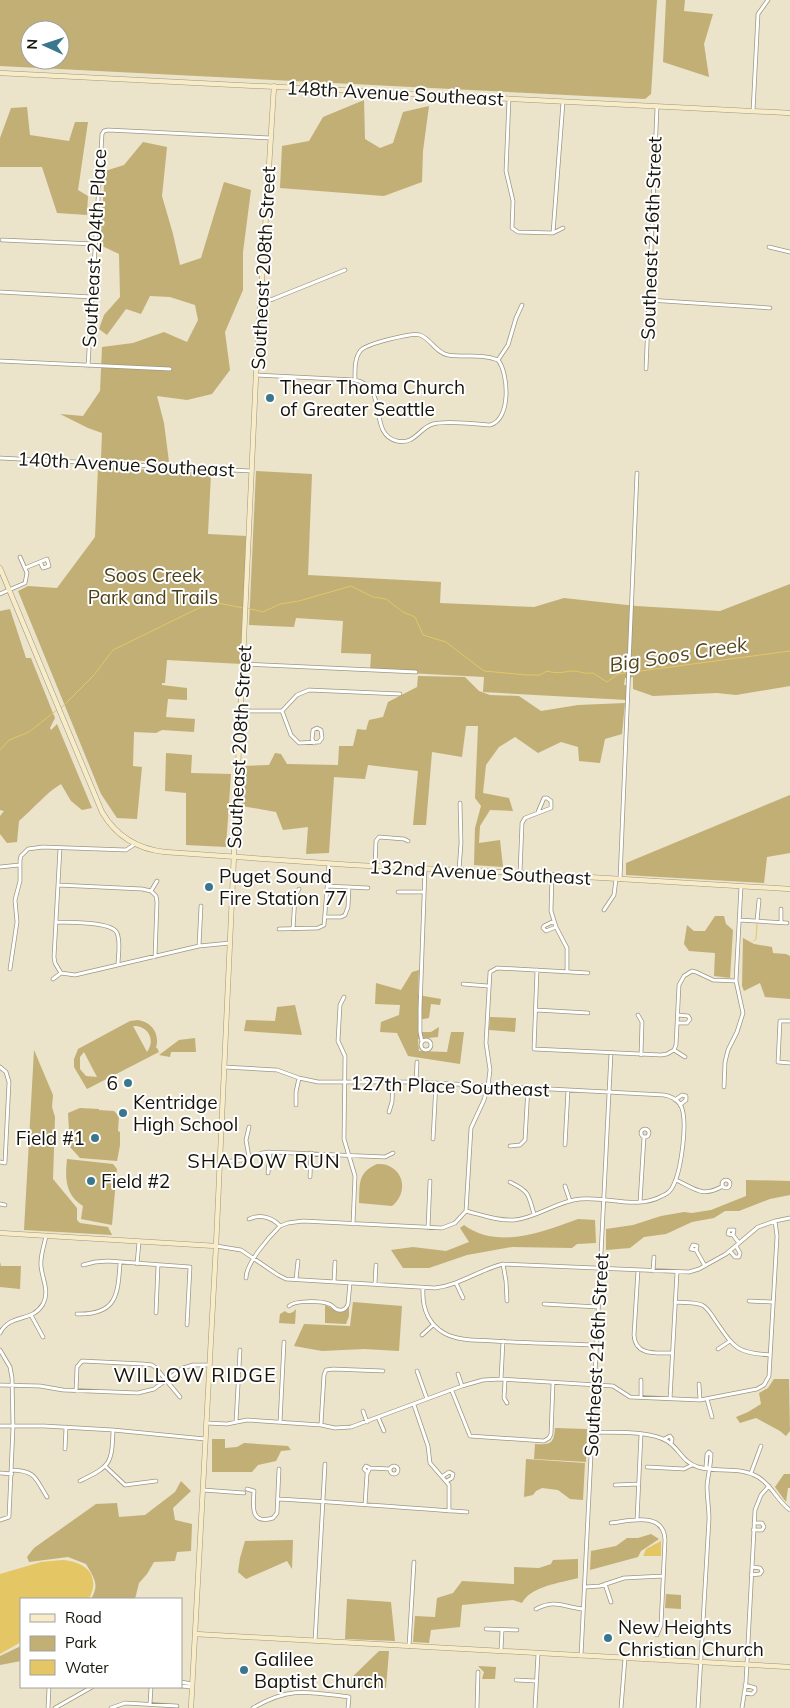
<svg xmlns="http://www.w3.org/2000/svg" width="790" height="1708" viewBox="0 0 790 1708" font-family="Mulish,sans-serif">
<style>
.green{fill:#c1af76;fill-rule:evenodd}
.water{fill:#e4c665}
.lines{fill:none;stroke-linecap:round;stroke-linejoin:round}
.stream{stroke:#e4c665;stroke-width:1}
.street-casing{stroke:#9e9780;stroke-width:4.5}
.secondary-casing{stroke:#9e9780;stroke-width:5.5}
.street{stroke:#fff;stroke-width:3}
.secondary{stroke:#f7ecc7;stroke-width:4.5}
.poi-dot{fill:#3a778d;stroke:#fff;stroke-width:2}
.labels{text-anchor:middle;dominant-baseline:central;stroke-width:4;stroke-linejoin:round;paint-order:stroke}
.street-label{font-size:19px;fill:#17140b;stroke:#fff}
.poi-label{font-size:19px;fill:#17140b;stroke:#fff;text-anchor:start}
.park-label{font-size:19px;fill:#4c4017;stroke:#fff}
.water-label{font-size:20px;font-style:italic;fill:#54471e;stroke:#fff}
.neighbourhood-label{font-size:20px;letter-spacing:1px;fill:#17140b;stroke:#fff}
</style>
<rect width="100%" height="100%" fill="#ebe3ca"/>
<path class="green" d="M0,0H657L651,94L645,99L0,66ZM30,30H60V60H30Z
M666,0H685L684,11L713,14L704,44L709,77L663,62Z
M364,100L365,139L380,148L393,143L403,112L429,106L423,151L422,182L384,196L280,188L282,146L309,141L323,117Z
M27,107L30,135L69,141L75,122H88L78,190L88,196L87,215L57,213L42,167H0V138L11,108Z
M143,142L167,147L162,196L173,234L180,265L201,258L224,182L251,190L243,252V290L225,332L230,370L212,394L187,400L157,396L164,423L169,462L101,459L102,433L88,428L60,414L83,416L100,391L102,347L133,343L164,332L187,342L198,320L195,305L170,297L150,296L141,314L126,309L107,335L99,329L104,315L120,297L119,254L100,245L105,171L124,165Z
M98,467L211,473L208,534L246,536L242,664L167,660L165,683H162V685L187,688V700L168,699L166,717L195,719L194,732L162,730L156,733L134,732L133,766L142,767L137,819L117,818L101,794L18,591L28,586L57,588L95,537Z
M256,471L312,474L308,575L441,582L440,603L534,607L564,598L636,606L720,611L790,584V686L736,695L717,693L653,696L633,689V677L625,678L624,685H627V700L483,692L484,677L370,671L371,654L341,653L343,621L296,618L294,627L249,625Z
M10,609L26,658H31L55,718L50,728L51,730L57,724L92,808L82,810L71,801L61,784C47,792 32,810 19,821L17,842L7,843L0,834V816L4,811L0,810V611Z
M418,676L465,677L479,691L490,695L519,696L541,711L578,705L625,703L622,734L605,739L600,763L579,761L578,747L561,742L538,753L515,737L499,747L486,765L483,793L509,798L513,811L490,810L480,826L479,843L500,840L503,867L474,865L475,828L481,806L475,798L478,726H466L462,757L432,752L426,825H413L418,771L368,765L365,779L334,777L329,853L306,854L308,827L283,830L276,812L242,806L244,766L269,765L275,753L281,754L287,764L338,765L339,746H353L357,729L366,730L369,720L383,717L388,702L417,687Z
M166,753L192,755L191,773L231,774L226,847L186,845V793L165,791Z
M790,795V853L767,857L764,883L626,875V863Z
M715,916H724L726,924L733,930L730,978L714,976L715,953L689,951L684,944L687,925L694,931H705Z
M743,938L754,944L772,947L773,953L786,954L790,956V999L765,997L760,983L744,991L742,986Z
M419,970L418,995L441,999L440,1005L431,1004L429,1018L418,1020V1032H431L439,1027L438,1037L418,1039L419,1051L447,1052L451,1032H464L460,1064L408,1056L397,1033L380,1032L381,1022L399,1015L400,1005L375,1004L376,983L401,990L412,972Z
M295,1005L302,1035L244,1031L246,1020L275,1021L277,1007Z
M490,1017L516,1018L515,1032L489,1030Z
M138,1020C152,1022 160,1034 156,1048H157L159,1052L87,1089L74,1067V1059L78,1049L130,1021ZM133,1026C148,1025 156,1040 147,1052ZM84,1052L97,1077L86,1076L80,1069V1057Z
M195,1038L196,1052H171L170,1057L159,1055L179,1040Z
M34,1050L53,1095L52,1107L55,1117L53,1179L77,1208V1220L80,1223L108,1227L112,1235L24,1230Z
M80,1108L99,1109V1110L114,1111L119,1116L118,1131L120,1132V1145L117,1161L80,1158L70,1147L68,1113Z
M67,1159L113,1164L117,1169L112,1225L81,1219L83,1206C65,1195 65,1178 67,1159Z
M377,1164C381,1164 385,1164 389,1166C406,1174 406,1195 392,1206L359,1203C360,1184 357,1173 377,1164Z
M746,1180L790,1181V1195L770,1199L739,1211H725L714,1218L692,1222L666,1234L644,1237L630,1248L606,1250V1229L633,1225L661,1216L684,1212L692,1213L711,1210L746,1196Z
M578,1219L595,1220L596,1243L577,1244L572,1248L512,1247L467,1255L429,1268H403L391,1250L413,1247L446,1251L469,1242L460,1228L464,1225C498,1250 543,1232 578,1219Z
M0,1262L1,1266H21L20,1289L0,1287Z
M353,1302L402,1306L399,1351L364,1349L322,1351L294,1346L304,1324L350,1326Z
M325,1305C335,1309 340,1316 349,1307V1316L346,1324L325,1323Z
M296,1309L295,1324L279,1323L280,1314L285,1311C289,1315 293,1313 296,1309Z
M774,1379H789L790,1431L786,1436L780,1431L756,1418L740,1423L736,1417L748,1412L761,1404L759,1393L768,1388Z
M555,1428L587,1429L586,1462L534,1459L535,1444C550,1445 554,1444 555,1428Z
M212,1439H225V1448L237,1447L244,1443L288,1446L291,1450L281,1451L276,1461L258,1465L252,1472H212Z
M526,1459L585,1463L583,1500L570,1499L558,1490L542,1488L536,1491L533,1495L524,1497Z
M784,1474H790V1488H788L786,1502L775,1487Z
M181,1481L191,1491L173,1508L175,1520L192,1524L191,1551L177,1552L175,1561L154,1562L147,1574L139,1583L135,1599H91C100,1584 94,1578 86,1564L68,1557L29,1562L27,1557L34,1548L96,1504L117,1503L119,1517L145,1515L175,1492Z
M651,1534L659,1539L641,1551L638,1557L590,1570L591,1551L616,1546L627,1538H638Z
M293,1540L292,1569L287,1561L246,1579L238,1572L240,1558L245,1541Z
M578,1559V1578C560,1583 531,1586 522,1603L513,1600L462,1605L460,1627L431,1630L429,1643L413,1642L415,1616L435,1617L437,1598L453,1593L462,1581L514,1584V1567L539,1568L551,1564L553,1560Z
M666,1594L681,1595V1609L665,1608Z
M347,1599L391,1602L395,1641L345,1639Z
M21,1646V1661L0,1665V1656Z
M379,1651H389L386,1688L344,1685Z
M478,1666L496,1667L495,1679H482L484,1672Z"/>
<path class="water" d="M661,1541V1556H643L646,1549Z
M62,1560C86,1562 101,1575 89,1599H21V1642L0,1654V1574L41,1562Z"/>
<g class="lines">
<path class="stream" d="M247,608L263,612L280,604L299,601L351,586L373,597L386,599L403,612L415,617L423,635L446,642L484,671L527,675H540L547,671C557,674 563,672 572,671C580,671 583,674 593,673L607,682L618,674L790,651
M61,708L94,675L113,650L201,607L218,603L243,608
M0,750L9,740L29,732L58,709
M754,941L756,939L757,924"/>
<g class="street-casing">
<path id="street" d="M509,99L506,171L513,201L512,228L518,232L553,233L563,228
M753,111L758,14L768,0
M553,233L563,102
M2,240L95,244
M769,247L790,252
M0,292L92,297
M648,300L770,308
M261,303L273,299L345,270
M498,360L508,345L516,318L522,305
M0,361L170,369
M88,366L102,134L104,131L108,130L271,138
M646,369L657,107
M256,375L355,380C390,387 367,434 397,441C415,445 419,428 433,424C446,420 476,424 490,425C511,420 509,374 498,360C480,353 466,358 448,355C436,353 431,339 420,335C412,332 367,344 361,350C354,358 355,371 355,380
M0,458L251,471
M25,568L47,559L49,566L43,568L40,562
M0,594L25,583L27,573L20,557
M243,664L416,672
M241,711H282
M282,711L297,695L309,690L400,694
M282,711L291,735L299,743L319,742L322,738L321,730L317,728L313,730L312,739L314,743
M60,848L54,957L55,963L61,973
M375,866L376,841L379,837L404,839L408,841
M0,867L19,865
M459,870L461,843L460,803
M520,873L522,823L525,818L551,808V801L547,798H544L538,812
M552,875L551,911L556,927L567,948V971
M620,879L637,473
M58,885L142,889L151,891
M327,886L368,888
M398,892H424
M604,910L614,895L616,879
M326,917H341L345,915L348,907L349,887
M739,920L787,923
M554,921L544,926L543,928L546,931L556,927
M757,921L759,900
M56,922C69,923 112,921 117,933C121,942 118,956 118,965
M781,922V909
M279,929L318,928L324,925L329,864
M293,929L295,896L299,889
M199,946L201,906
M155,957L157,902L156,896L151,891L157,881
M10,969L17,922L15,900L20,881V860L21,856L28,849L43,847L126,850L135,844
M537,970L534,1049L661,1055L667,1054L674,1050
M61,973L75,975L199,946L230,943
M53,979L61,973
M463,984L488,986
M344,997L340,1005L338,1041L345,1056L344,1139L355,1176L353,1224
M536,1010L588,1013
M638,1015L642,1022L641,1055
M790,1021H780L778,1062L790,1063
M677,1023H687L690,1019L688,1016L678,1015
M421 1045a5 5 0 1 1 10 0a5 5 0 1 1-10 0Z
M422,1042L420,1032V1009L425,869
M674,1050L676,1045L679,985L684,976L692,971L696,972L713,980L736,981
M674,1050L685,1057
M0,1067L6,1072L9,1082L5,1163L0,1162
M224,1067L277,1070L299,1078L318,1082H416L664,1095C670,1096 676,1099 680,1104C689,1118 681,1171 673,1186C671,1191 667,1194 662,1196C637,1210 607,1196 580,1199C557,1201 537,1218 514,1220C498,1221 482,1215 466,1211L455,1223L442,1228L303,1221L288,1223L280,1226C272,1217 260,1214 249,1219
M416,1082L417,1062
M724,1087L725,1062L728,1050L737,1032L743,1013L736,981L741,886
M675,1100L682,1095L686,1096V1100L680,1105
M296,1105V1092L299,1078
M389,1112L392,1102L393,1082
M249,1127L246,1140L249,1157
M641 1133a4 4 0 1 1 8 0a4 4 0 1 1-8 0Z
M433,1139L436,1083
M565,1145L568,1090
M510,1146L520,1145L525,1140L528,1087
M220,1162L243,1160L262,1153L270,1152L385,1157L393,1153
M268,1173L270,1152
M310,1177L311,1153
M676,1180C696,1189 702,1198 723,1186
M722 1184a4 4 0 1 1 8 0a4 4 0 1 1-8 0Z
M510,1182C530,1192 528,1194 534,1214
M565,1186L570,1201
M640,1202L644,1137
M0,1204L5,1205
M466,1211L471,1128L484,1100L488,1086L490,1070L486,1043L490,972L497,968L588,973
M428,1228L430,1181
M733,1235L728,1234L729,1230H734L733,1235L739,1243
M216,1246L241,1250L278,1275L286,1279L435,1288C460,1285 479,1270 503,1264L689,1272L699,1269L726,1254L758,1227L775,1221L790,1218
M696,1250L697,1246L693,1245L691,1249L696,1250L705,1266
M730,1251L735,1257H739L740,1253L736,1246
M137,1264L139,1242
M503,1264L506,1281L507,1301
M83,1265L95,1262L108,1261L190,1267L187,1325
M638,1270L634,1335C635,1356 656,1353 672,1353
M653,1271L654,1257
M246,1278C246,1263 269,1237 280,1226
M296,1279L298,1261
M334,1282L335,1262
M456,1283L463,1298
M375,1284L376,1265
M423,1288C422,1306 427,1323 444,1333C458,1341 477,1340 493,1341C527,1343 562,1344 596,1345
M749,1301L772,1302
M675,1302C683,1303 694,1302 702,1305C708,1308 711,1314 715,1320C734,1347 735,1353 770,1355
M544,1304L598,1307
M289,1306C295,1300 321,1301 329,1304C333,1305 335,1310 339,1310C344,1311 347,1307 348,1304L350,1283
M156,1313L158,1265
M77,1314C116,1315 118,1296 120,1263
M31,1315L43,1337
M0,1333C10,1313 32,1323 43,1304C50,1291 42,1279 41,1266C40,1256 44,1246 46,1236
M422,1335L433,1325
M718,1349L730,1341
M0,1350L10,1367L12,1378L13,1427L9,1517L0,1520
M417,1371L427,1399
M458,1374L462,1386
M501,1379L503,1341
M505,1380L504,1398L507,1403
M699,1384L700,1400
M0,1385L40,1386L63,1390L138,1393L154,1389L183,1368L193,1365H209
M76,1391L77,1367L82,1361L143,1364L152,1365L156,1368L180,1397
M452,1391L470,1436L544,1441L549,1438L551,1434L553,1383
M641,1397V1380
M670,1399L677,1272
M707,1399L712,1417
M414,1405L428,1446L430,1463L449,1485V1511
M363,1411L367,1422
M378,1417L384,1431
M236,1422L240,1350
M280,1422L284,1342
M206,1423L227,1424L247,1420L321,1425L335,1428L351,1427L462,1386L483,1380L501,1379L613,1386L630,1397L700,1400L757,1389L764,1385L769,1376L777,1236L775,1221
M321,1424L324,1375L326,1370L333,1369L383,1371
M0,1426H44L113,1430L205,1439
M592,1432C613,1433 649,1430 667,1441C679,1448 683,1463 698,1467C718,1473 740,1466 758,1477C772,1485 777,1501 790,1510
M664,1439L670,1436L672,1439L671,1444
M65,1449L66,1427
M390 1470a4 4 0 1 1 8 0a4 4 0 1 1-8 0Z
M106,1467L125,1485L156,1481
M647,1467L684,1469L692,1465
M12,1470C36,1471 35,1478 47,1497
M367,1472L364,1469L366,1466L370,1468L390,1469
M1,1473L12,1474
M751,1473L761,1446
M443,1476L449,1472L453,1474L452,1478L447,1481
M80,1481C110,1466 112,1465 113,1430
M615,1485L639,1484
M247,1489L254,1491C253,1506 250,1525 273,1518L277,1513L279,1469
M203,1490L244,1493
M278,1499C341,1502 404,1508 467,1512
M365,1505L367,1474L370,1468
M637,1520L641,1434
M611,1523C630,1521 664,1511 665,1540L661,1625L657,1635
M753,1530H762L764,1527L762,1523H754
M751,1575L760,1574L762,1571L760,1568L752,1567
M605,1584L611,1602
M585,1587L600,1586L624,1578L663,1576
M536,1609C556,1599 563,1607 583,1609
M486,1629L517,1630
M315,1641L325,1464
M409,1646L414,1562
M501,1651L502,1630
M581,1656L611,1053
M516,1680L536,1681
M181,1682L192,1684
M181,1686L192,1687
M744,1693L752,1694L755,1691V1688L745,1685
M150,1704L151,1687
M48,1708L49,1687
M55,1708L92,1687
M111,1708L125,1703L177,1706
M253,1708C290,1686 309,1692 349,1697L348,1708
M477,1708L478,1672
M535,1708L538,1654
M621,1708L625,1658
M698,1708L709,1519C709,1508 707,1497 707,1486C708,1474 711,1465 711,1454L709,1452L707,1454L706,1466L708,1469
M742,1708L746,1682L755,1510L761,1495L769,1486"/>
</g>
<g class="secondary-casing">
<path id="secondary" d="M0,73L790,113
M0,568L102,812C116,836 137,849 165,852L352,865L520,873L790,889
M0,1233L216,1246
M195,1634L790,1667
M191,1708L216,1246L256,375L274,86"/>
</g>
<use href="#street" class="street"/>
<use href="#secondary" class="secondary"/>
</g>
<g class="poi-dot">
<circle cx="270" cy="398" r="5"/>
<circle cx="209" cy="887" r="5"/>
<circle cx="128" cy="1083" r="5"/>
<circle cx="123" cy="1113" r="5"/>
<circle cx="95" cy="1138" r="5"/>
<circle cx="91" cy="1181" r="5"/>
<circle cx="608" cy="1638" r="5"/>
<circle cx="244" cy="1670" r="5"/>
</g>
<g class="labels">
<g class="street-label">
<text transform="translate(395 93) rotate(3)">148th Avenue Southeast</text>
<text transform="translate(651 238) rotate(-88)">Southeast 216th Street</text>
<text transform="translate(94 248) rotate(-87)">Southeast 204th Place</text>
<text transform="translate(263 268) rotate(-87)">Southeast 208th Street</text>
<text transform="translate(126 464) rotate(3)">140th Avenue Southeast</text>
<text transform="translate(239 747) rotate(-87)">Southeast 208th Street</text>
<text transform="translate(480 872) rotate(3)">132nd Avenue Southeast</text>
<text transform="translate(450 1086) rotate(2)">127th Place Southeast</text>
<text transform="translate(596 1355) rotate(-87)">Southeast 216th Street</text>
</g>
<g class="poi-label">
<text x="280" y="387">Thear Thoma Church<tspan x="280" dy="22">of Greater Seattle</tspan></text>
<text x="219" y="876">Puget Sound<tspan x="219" dy="22">Fire Station 77</tspan></text>
<text x="118" y="1083" text-anchor="end">6</text>
<text x="133" y="1102">Kentridge<tspan x="133" dy="22">High School</tspan></text>
<text x="85" y="1138" text-anchor="end">Field #1</text>
<text x="101" y="1181">Field #2</text>
<text x="618" y="1627">New Heights<tspan x="618" dy="22">Christian Church</tspan></text>
<text x="254" y="1659">Galilee<tspan x="254" dy="22">Baptist Church</tspan></text>
</g>
<g class="park-label">
<text x="153" y="575">Soos Creek<tspan x="153" dy="22">Park and Trails</tspan></text>
</g>
<g class="water-label">
<text transform="translate(678 654) rotate(-9)">Big Soos Creek</text>
</g>
<g class="neighbourhood-label">
<text x="264" y="1160">SHADOW RUN</text>
<text x="195" y="1374">WILLOW RIDGE</text>
</g>
</g>
<rect x="20" y="1598" width="162" height="90" fill="#ffffff" stroke="#a2a19d"/>
<rect x="30" y="1614" width="25" height="8" fill="#f7ecc7" stroke="#a2a19d"/>
<text x="65" y="1623" font-size="15" fill="#17140b">Road</text>
<rect x="30" y="1636" width="25" height="15" fill="#c1af76" stroke="#a2a19d"/>
<text x="65" y="1648" font-size="15" fill="#17140b">Park</text>
<rect x="30" y="1660" width="25" height="15" fill="#e4c665" stroke="#a2a19d"/>
<text x="65" y="1673" font-size="15" fill="#17140b">Water</text>
<g transform="translate(45 45) rotate(273)"><circle r="24" fill="#ffffff" stroke="#a2a19d"/>
<path d="M0-4L9 19L0 12L-9 19Z" fill="#3a778d"/>
<text y="-8" font-size="14" font-weight="bold" text-anchor="middle" fill="#17140b">N</text>
</g>
</svg>
